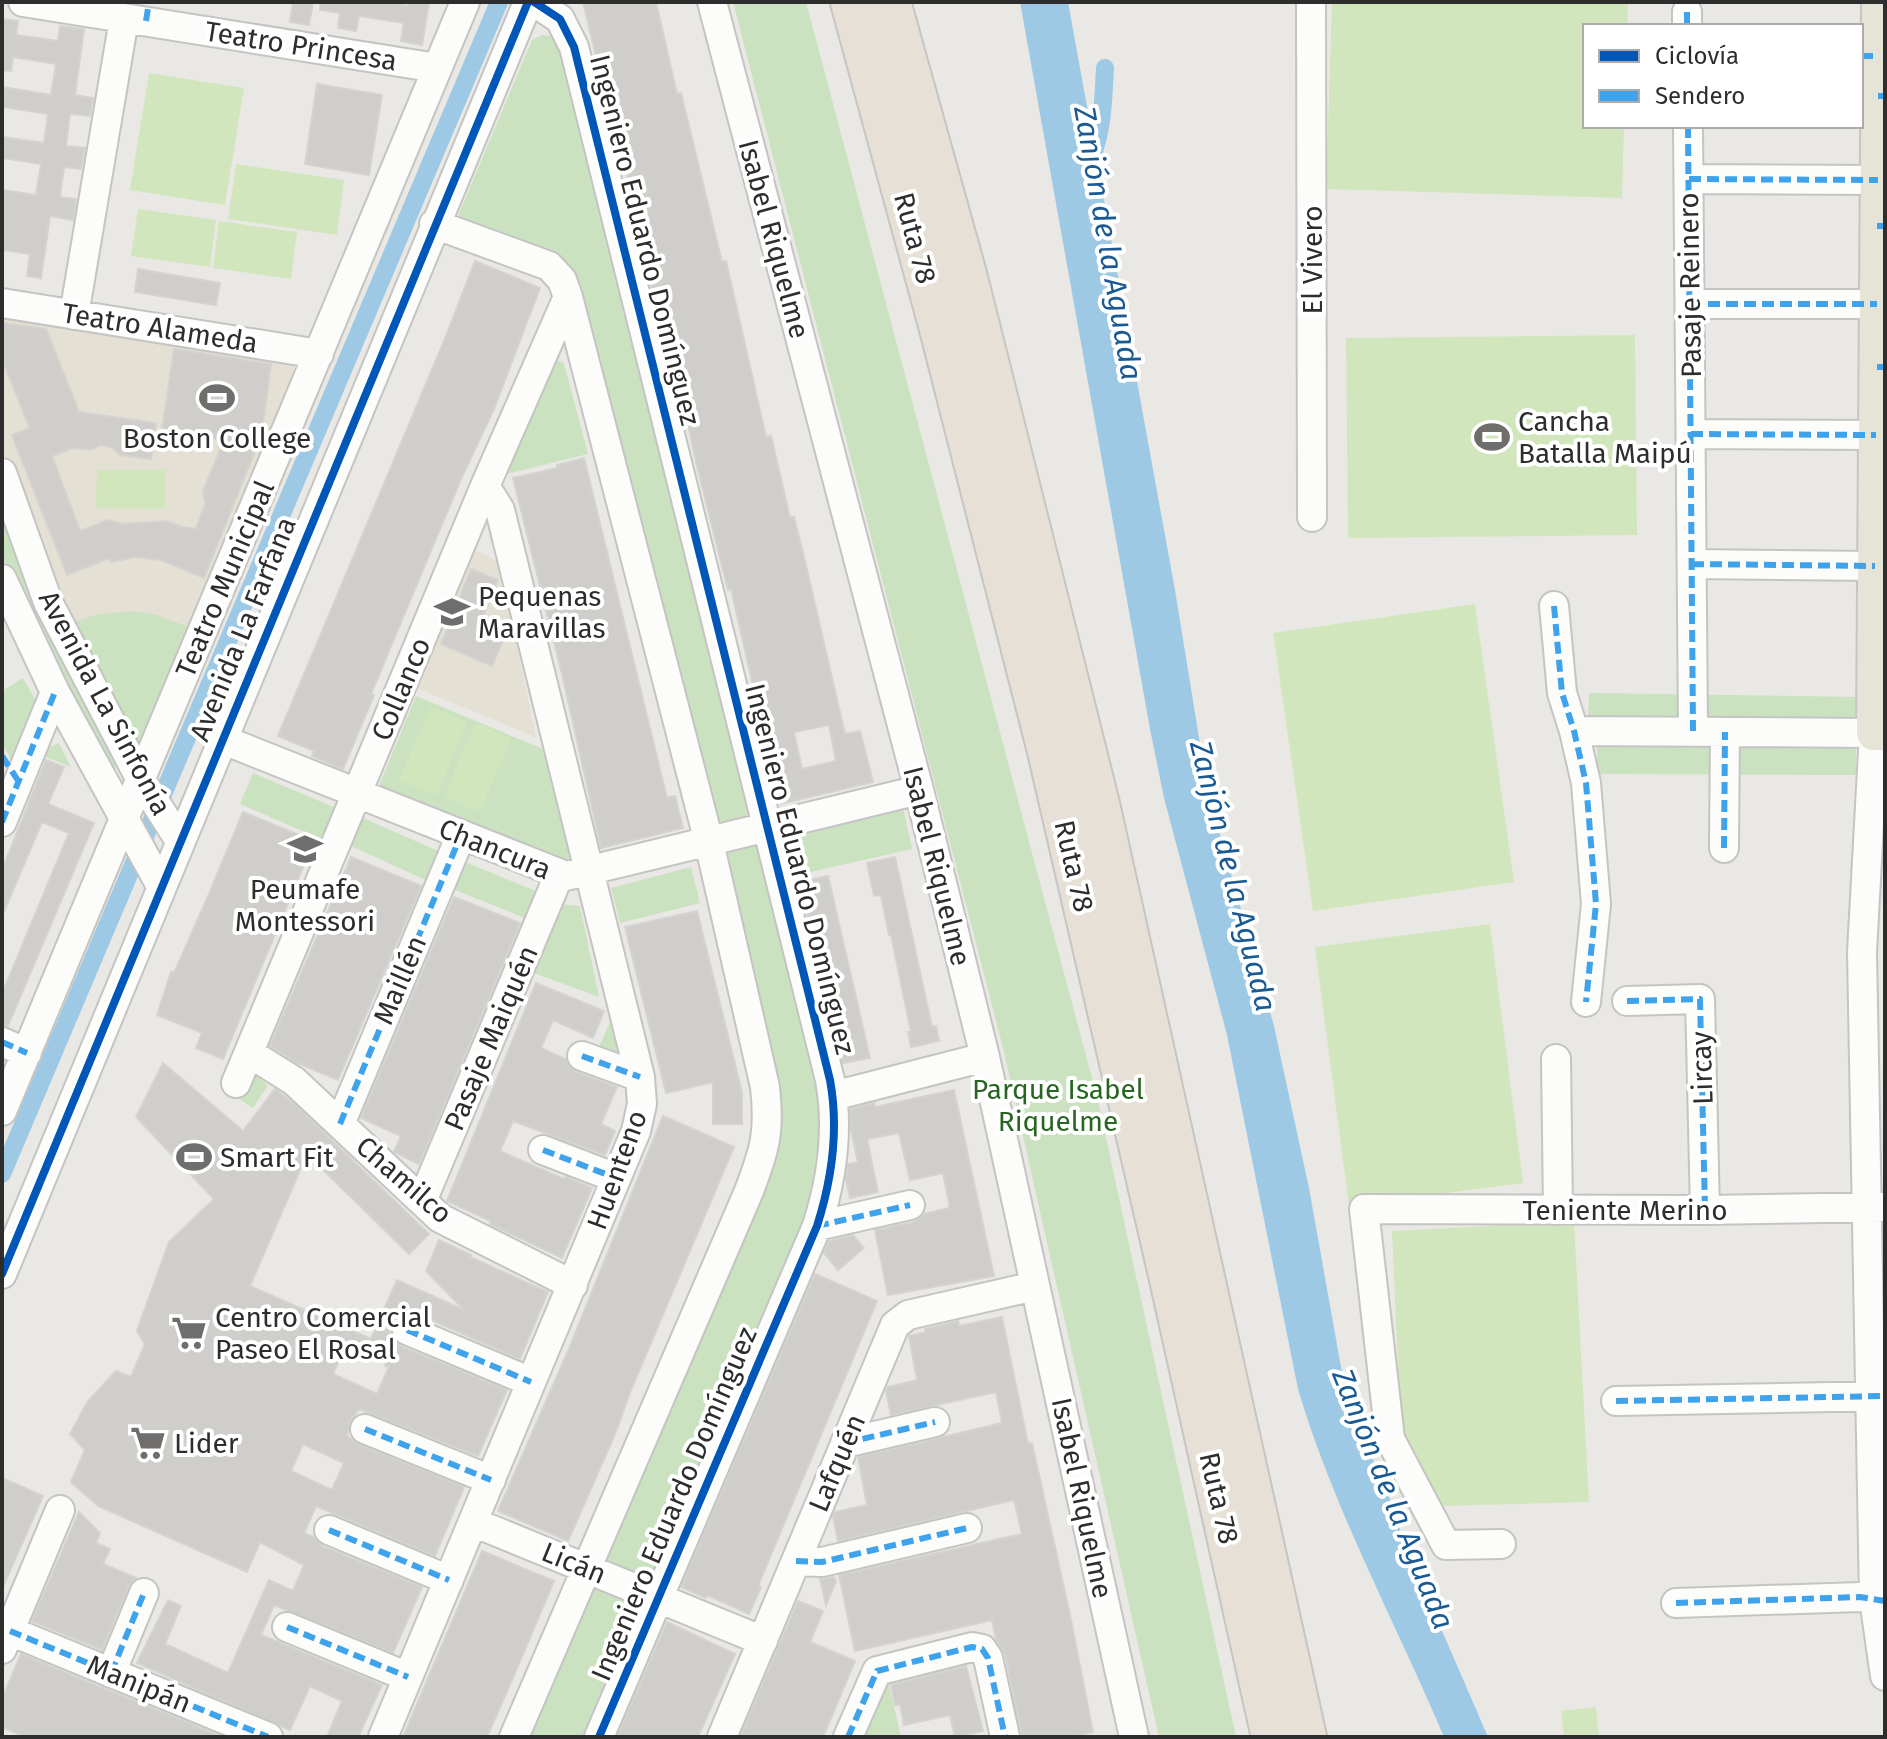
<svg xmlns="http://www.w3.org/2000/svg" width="1887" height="1739" viewBox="0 0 1887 1739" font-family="'Fira Sans',sans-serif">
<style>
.education{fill:#e4e0d3}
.green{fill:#cae2c0}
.pitch{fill:#d2e6be}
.water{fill:#9ec9e5}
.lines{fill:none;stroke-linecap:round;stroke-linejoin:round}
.canal{stroke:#9ec9e5;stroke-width:18}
.building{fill:#cfceca;stroke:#d5d3d0;stroke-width:2;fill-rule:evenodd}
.minor-casing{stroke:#c4c4c3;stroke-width:32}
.major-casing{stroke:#c6c5c3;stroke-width:38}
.highway-casing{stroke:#c6c5c3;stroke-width:44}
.minor{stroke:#fcfcfb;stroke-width:28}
.major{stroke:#e6e4d7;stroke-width:34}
.highway{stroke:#e7e0d7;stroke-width:40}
.quiet{stroke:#3ea3eb;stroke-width:6;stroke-dasharray:12 6;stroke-linecap:butt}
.cycleway-casing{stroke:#fff;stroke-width:13}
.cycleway{stroke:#0057b8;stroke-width:8}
.labels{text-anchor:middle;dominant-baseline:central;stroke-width:8;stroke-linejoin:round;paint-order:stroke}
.street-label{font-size:28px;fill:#2d2d2d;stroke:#fff}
.poi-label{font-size:28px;fill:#2d2d2d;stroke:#fff;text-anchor:start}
.park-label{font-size:28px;fill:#276521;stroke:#fff}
.water-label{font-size:30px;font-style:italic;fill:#195a94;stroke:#fff}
</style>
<rect width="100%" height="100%" fill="#eae8e4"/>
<path class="education" d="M2,319L284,363L294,367L291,383L141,744L62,603L2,450Z
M473,549L499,562L536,737L414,687Z"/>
<path class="green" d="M733,2H806L1098,1101L1236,1737H1159L1003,1048Z
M542,35L552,36L560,49L756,826L820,1099L824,1140L817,1196L588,1737H523L770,1160L573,286L459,223L458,216L532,40Z
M557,361L563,362L565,367L588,454L499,476L553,362Z
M2,512L121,752L112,775L22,604L2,555Z
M132,611L156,615L189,627L141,744H137L72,623L95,615Z
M23,678L40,708L15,766L2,744V691Z
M1589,693L1860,697V721L1588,717Z
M416,696L543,749L570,857L562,863L379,786Z
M1597,742L1856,747V775L1597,774Z
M59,743L71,767L36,753Z
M253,773L334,807L321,839L240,804Z
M903,807L912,849L793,876L784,834Z
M363,818L443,853L430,882L351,846Z
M465,862L538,892L527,919L453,889Z
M691,867L700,903L620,923L611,888Z
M560,904L580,906L599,997L534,973Z
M611,1020L620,1061L597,1051Z
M250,1072L268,1085L253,1108L235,1096Z
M1879,1217H1885L1884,1392Z
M887,1676L901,1737H856Z"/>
<path class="pitch" d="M1332,2H1628L1627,26H1585V126H1624L1622,198L1326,189Z
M149,73L244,88L225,205L130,190Z
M236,164L344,180L337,235L228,219Z
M138,209L216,220L210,267L131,256Z
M219,221L297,232L291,279L213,268Z
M1635,335L1637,535L1348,538L1346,338Z
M97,470H165V509L96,508Z
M1475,604L1514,882L1313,911L1273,633Z
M431,707L467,722L436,796L399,780Z
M475,723L511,738L480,812L444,797Z
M1490,924L1523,1183L1349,1206L1315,947Z
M1574,1222L1589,1502L1404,1507L1392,1231Z
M1596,1707L1599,1737H1564L1561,1711Z"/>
<path class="water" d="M1020,2H1068L1175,590L1202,756L1216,821L1274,1026L1309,1188L1341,1367L1353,1414L1389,1496L1407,1550L1488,1737H1444C1395,1621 1334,1510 1298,1389L1227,1035L1164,798L1150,729Z"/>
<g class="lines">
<path class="canal" d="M1086,170C1103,137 1103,104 1105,68
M2,1174L499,2"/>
</g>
<path class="building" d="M293,2H313L309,25L290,22Z
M321,2H385L409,6V2H429L422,45L401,41L404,23L359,16L356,31L338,28L340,13L320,10Z
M583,2H656L677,94L681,93L722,262L726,261L766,437L771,436L790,518L794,517L805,561L845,734L860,731L873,782L780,804L731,589L728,590L696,462L669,334L665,335L656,291L652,292L624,161L621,162ZM829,725L836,761L802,769L794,732Z
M2,19L18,21L16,35L58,41L60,26L84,29L75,95L93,98L90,116L70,114L66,146L85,148L81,169L64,167L60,197L76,199L73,220L50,216L41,278L27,276L30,254L2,250V190L36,195L41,164L2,158V137L44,143L48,114L2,107V87L51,95L56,64L13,57L11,71L2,70Z
M317,84L382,95L369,175L305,164Z
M475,261L540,288L494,409L461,479L371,694L374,695L343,769L312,756L314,751L278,736L444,341Z
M138,269L220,283L216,305L135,292Z
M2,323L46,329L79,412L156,423L151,459L120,455L111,447L101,445L91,450L73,448L52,456L80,531L108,520L124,524L166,521L183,527L196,529L205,504L203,491L224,441L162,431L174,349L271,364L260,446H257L204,578L161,560L135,557L111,562L110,558L67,575L12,435L30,428L2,359Z
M584,458L667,798L675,796L683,828L601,848L563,678L513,478L557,468V465Z
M471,569L498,580L478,629L503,640L492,666L441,644Z
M46,760L64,767L48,804L94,823L8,1026L2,1025V994L69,833L42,822L2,916V870Z
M243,812L314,841L223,1059L196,1048L202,1033L157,1015L171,972L174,973L209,894Z
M351,857L421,886L338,1080L295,1062L270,1046Z
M895,857L932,1027L936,1026L939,1041L911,1047L908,1032H911L891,935H889L881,895L874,896L867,863Z
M828,876L870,1058L843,1063L799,882Z
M454,897L520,923L419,1164L394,1152L401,1136L361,1118Z
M697,911L742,1092V1124H713V1082L666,1093L625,927Z
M536,983L604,1011L593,1038L553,1020L541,1048L565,1059L569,1066L576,1072L617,1087L601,1124L615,1131L605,1155L513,1121L500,1151L564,1179L565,1177L592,1188L562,1258L490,1224L491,1221L447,1201Z
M163,1063L243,1131L275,1089L292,1102L429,1234L409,1254L307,1154L250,1286L371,1339L397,1280L464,1310L426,1271L439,1240L471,1255L470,1257L548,1292L520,1359L402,1307L392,1323L389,1336L400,1346L507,1390L478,1456L359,1409L350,1422L347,1436L358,1444L464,1487L435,1556L316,1506L304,1533L314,1537L322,1546L422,1587L393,1653L274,1605L261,1635L382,1685L358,1737H327L342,1701L310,1686L290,1730L137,1663L168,1600L181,1606L165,1644L228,1673L269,1580L293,1591L304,1565L260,1542L247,1572L98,1506L71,1482L85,1450L70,1434L88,1401L116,1371L131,1377L145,1344L137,1331L169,1242L214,1199L136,1117ZM346,1344L386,1362L385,1366L389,1367L377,1394L333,1374ZM303,1444L344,1463L332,1490L291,1471Z
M954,1090L994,1276L888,1295L875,1230L914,1222L924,1214L949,1208V1202L943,1173L910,1180L899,1133L867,1139L878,1192L850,1198L846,1179L848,1164L858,1162L851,1130L850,1109L875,1103V1107Z
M663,1116L734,1147L631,1390L616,1432L568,1541L498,1511L568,1351Z
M853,1235L864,1248L838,1270L824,1253L829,1241Z
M815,1274L877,1301L758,1586L761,1587L749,1614L707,1595L706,1598L681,1587Z
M1002,1317L1028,1444L1032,1443L1070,1615L1093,1732L1072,1737H1022L1005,1654L996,1639L992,1620L855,1651L839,1575L1022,1534L1014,1500L838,1541L833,1516L835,1512L867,1505L858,1457L1002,1423L996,1392L891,1415L886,1391L888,1387L917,1380L909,1336L926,1332L925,1329L958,1321L959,1326Z
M2,1478L43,1496L2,1589Z
M79,1512L100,1533L96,1543L110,1549L103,1564L136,1578L128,1587L102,1650L32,1621Z
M482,1551L554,1581L515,1673L487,1737H403Z
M834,1577L836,1581L826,1605L820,1579Z
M798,1601L823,1611L810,1642L855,1661L823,1737H740Z
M667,1622L735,1654L698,1737H617Z
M21,1654L105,1689L223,1737H25L2,1727V1690L5,1692Z
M966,1666L983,1731L955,1737L950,1715L904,1725L900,1704L895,1705L891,1685Z"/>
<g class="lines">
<g class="minor-casing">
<path id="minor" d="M23,2L437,68
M534,2L560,19L574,47L830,1080C839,1129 832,1179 817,1226L599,1737
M712,2L919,790L985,1057L1134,1737
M1311,2L1312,517
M1687,12V26
M1688,126L1693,731
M1689,179L1878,180
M434,224L549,266L562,280L568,297L709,842L765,1087C770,1132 765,1149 749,1191L514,1737
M2,303L319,354
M1690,304H1877
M74,315L124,19
M1691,434L1876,435
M2,473L48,602L141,780L180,841
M1692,564L1875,566
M2,579L55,692L161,886
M1554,606L1562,693L1574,731L1586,783L1596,904L1586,1002
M1574,731L1874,733L1862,952L1874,1599L1885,1676
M221,739L566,876L919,790
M2,822L55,692
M1724,848L1725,732
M1627,1001L1700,999L1705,1210
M2,1042L27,1053
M249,1053L294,1081L440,1218L573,1285
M582,1056L640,1077
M1556,1059L1558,1210
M236,1083L485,486L568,297
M833,1096L985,1057
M2,1111L465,2
M340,1124L461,835
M543,1150L616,1178
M422,1201L559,875
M817,1226L910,1205
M2,1274L528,2
M407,1330L531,1382
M1616,1401L1885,1396
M365,1429L491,1480
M845,1443L935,1422
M473,1522L763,1641
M329,1530L449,1580
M1501,1544L1446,1545L1390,1439L1364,1209L1705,1210L1884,1207
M796,1561L822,1562L967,1528
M1676,1603L1860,1597L1885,1601
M287,1627L408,1677
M10,1631L268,1737
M2,1649L60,1510
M111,1673L144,1593
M383,1737L636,1131L642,1104L640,1077L500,510L485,486
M722,1737L895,1325L908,1315L1035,1286
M848,1737L877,1671L972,1647L982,1649L988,1658L1005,1737"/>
</g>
<g class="major-casing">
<path id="major" d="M1879,2L1874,733H1885"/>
</g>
<g class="highway-casing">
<path id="highway" d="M851,2L939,325L1048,751L1172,1288L1272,1737
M890,2L966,274L1099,804L1306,1737"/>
</g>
<use href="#minor" class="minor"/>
<use href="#major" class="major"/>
<use href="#highway" class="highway"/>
<path class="quiet" d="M1687,12V26
M146,21L149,2
M1861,56H1879
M1878,96H1885
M1688,126L1693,731
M1689,179L1878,180
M1877,226H1885
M1690,304H1877
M1877,367H1885
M1691,434L1876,435
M1692,564L1875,566
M1554,606L1562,693L1574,731L1586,783L1596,904L1586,1002
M2,756L19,782
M2,822L55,692
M1724,848L1725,732
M1627,1001L1700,999L1705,1210
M2,1042L27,1053
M582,1056L640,1077
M340,1124L461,835
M543,1150L616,1178
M817,1226L910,1205
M407,1330L531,1382
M1616,1401L1885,1396
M365,1429L491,1480
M845,1443L935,1422
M329,1530L449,1580
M796,1561L822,1562L967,1528
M1676,1603L1860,1597L1885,1601
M287,1627L408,1677
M10,1631L268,1737
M111,1673L144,1593
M848,1737L877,1671L972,1647L982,1649L988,1658L1005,1737"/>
<g class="cycleway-casing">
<path id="cycleway" d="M534,2L560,19L574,47L830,1080C839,1129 832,1179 817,1226L599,1737
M2,1274L528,2"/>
</g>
<use href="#cycleway" class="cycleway"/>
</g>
<defs>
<g id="stadium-bare" transform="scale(2.76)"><path d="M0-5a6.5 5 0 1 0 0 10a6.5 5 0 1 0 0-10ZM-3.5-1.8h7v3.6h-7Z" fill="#6f6e6d" stroke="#fff" stroke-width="2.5" paint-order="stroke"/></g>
<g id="school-bare" transform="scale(2.76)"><path d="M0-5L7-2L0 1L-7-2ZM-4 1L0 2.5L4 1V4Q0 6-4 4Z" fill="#6f6e6d" stroke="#fff" stroke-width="2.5" paint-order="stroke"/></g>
<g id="supermarket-bare" transform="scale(2.76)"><path d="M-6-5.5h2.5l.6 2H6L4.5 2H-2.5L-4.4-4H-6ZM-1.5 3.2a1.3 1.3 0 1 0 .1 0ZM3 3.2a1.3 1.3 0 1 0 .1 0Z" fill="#6f6e6d" stroke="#fff" stroke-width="2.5" paint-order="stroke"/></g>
</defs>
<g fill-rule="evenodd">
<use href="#stadium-bare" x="217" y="398"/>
<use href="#stadium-bare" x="1492" y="437"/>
<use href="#school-bare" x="452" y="612"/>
<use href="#school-bare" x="305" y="849"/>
<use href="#stadium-bare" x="194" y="1157"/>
<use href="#supermarket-bare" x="189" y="1333"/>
<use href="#supermarket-bare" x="148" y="1443"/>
</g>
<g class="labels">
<g class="street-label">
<text transform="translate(301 46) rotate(9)">Teatro Princesa</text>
<text transform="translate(915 238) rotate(75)">Ruta 78</text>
<text transform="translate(774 239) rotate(75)">Isabel Riquelme</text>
<text transform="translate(645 240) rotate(76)">Ingeniero Eduardo Domínguez</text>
<text transform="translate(1312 260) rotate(-90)">El Vivero</text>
<text transform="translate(1690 285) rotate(-91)">Pasaje Reinero</text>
<text transform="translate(160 328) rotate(9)">Teatro Alameda</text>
<text transform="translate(225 579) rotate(-67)">Teatro Municipal</text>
<text transform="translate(243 629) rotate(-68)">Avenida La Farfana</text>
<text transform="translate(401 689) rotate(-67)">Collanco</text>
<text transform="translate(105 703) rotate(62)">Avenida La Sinfonía</text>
<text transform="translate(495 849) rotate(22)">Chancura</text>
<text transform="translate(937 866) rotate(76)">Isabel Riquelme</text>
<text transform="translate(1074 866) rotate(77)">Ruta 78</text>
<text transform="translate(800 869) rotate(76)">Ingeniero Eduardo Domínguez</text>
<text transform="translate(400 980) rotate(-67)">Maillén</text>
<text transform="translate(491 1038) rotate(-67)">Pasaje Maiquén</text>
<text transform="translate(1702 1068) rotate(-92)">Lircay</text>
<text transform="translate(617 1170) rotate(-70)">Huenteno</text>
<text transform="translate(404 1180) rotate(41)">Chamilco</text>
<text x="1625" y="1210">Teniente Merino</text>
<text transform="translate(837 1463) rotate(-67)">Lafquén</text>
<text transform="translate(1082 1498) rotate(78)">Isabel Riquelme</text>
<text transform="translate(1219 1498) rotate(77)">Ruta 78</text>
<text transform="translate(674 1504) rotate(-67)">Ingeniero Eduardo Domínguez</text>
<text transform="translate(574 1563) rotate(22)">Licán</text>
<text transform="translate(139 1684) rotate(22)">Manipán</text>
</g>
<g class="poi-label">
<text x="1518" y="421">Cancha<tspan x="1518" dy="32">Batalla Maipú</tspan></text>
<text x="217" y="438" text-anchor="middle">Boston College</text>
<text x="478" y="596">Pequenas<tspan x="478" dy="32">Maravillas</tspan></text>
<text x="305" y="889" text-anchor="middle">Peumafe<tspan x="305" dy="32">Montessori</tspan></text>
<text x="220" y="1157">Smart Fit</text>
<text x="215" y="1317">Centro Comercial<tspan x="215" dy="32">Paseo El Rosal</tspan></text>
<text x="174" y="1443">Lider</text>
</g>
<g class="park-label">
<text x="1058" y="1089">Parque Isabel<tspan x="1058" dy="32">Riquelme</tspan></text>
</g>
<g class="water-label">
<text transform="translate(1108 243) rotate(80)">Zanjón de la Aguada</text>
<text transform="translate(1233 876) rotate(76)">Zanjón de la Aguada</text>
<text transform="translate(1393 1499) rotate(68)">Zanjón de la Aguada</text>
</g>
</g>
<rect width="1887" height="1739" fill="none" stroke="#2d2d2d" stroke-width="8"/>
<rect x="1583" y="24" width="280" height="104" fill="#ffffff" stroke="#ababab" stroke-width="2"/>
<rect x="1599" y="50" width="40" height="12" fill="#0057b8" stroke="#ababab" stroke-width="2"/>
<text x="1655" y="64" font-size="24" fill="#2d2d2d">Ciclovía</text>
<rect x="1599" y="90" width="40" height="12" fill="#3ea3eb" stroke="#ababab" stroke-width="2"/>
<text x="1655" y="104" font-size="24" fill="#2d2d2d">Sendero</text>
</svg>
